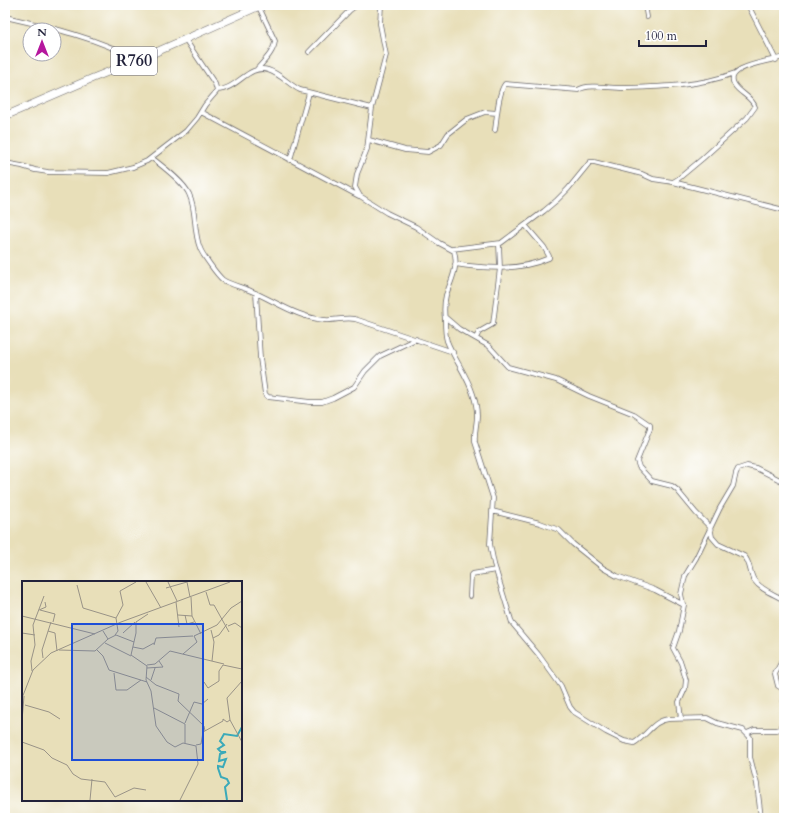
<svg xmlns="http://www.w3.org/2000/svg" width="789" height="823" viewBox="0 0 789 823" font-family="Cardo,serif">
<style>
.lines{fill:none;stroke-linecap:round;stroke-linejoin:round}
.minor-casing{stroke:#676467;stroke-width:5.5}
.primary-casing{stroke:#676467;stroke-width:8}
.minor{stroke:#fff;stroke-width:4}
.primary{stroke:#fff;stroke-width:7}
.labels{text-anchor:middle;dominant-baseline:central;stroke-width:3;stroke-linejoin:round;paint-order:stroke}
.shield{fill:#fff;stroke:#646476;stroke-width:1}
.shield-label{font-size:16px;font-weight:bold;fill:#22223b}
.inset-river{fill:none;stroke:#3baab9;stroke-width:2}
.inset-road{fill:none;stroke:#999387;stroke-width:1}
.view{fill:#1d4ed8;fill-opacity:0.15;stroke:#1d4ed8;stroke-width:2}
.inset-edge{fill:none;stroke:#22223b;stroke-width:2}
</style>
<rect width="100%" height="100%" fill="#fff"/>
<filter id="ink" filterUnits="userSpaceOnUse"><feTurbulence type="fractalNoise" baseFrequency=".025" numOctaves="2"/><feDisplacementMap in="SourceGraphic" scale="8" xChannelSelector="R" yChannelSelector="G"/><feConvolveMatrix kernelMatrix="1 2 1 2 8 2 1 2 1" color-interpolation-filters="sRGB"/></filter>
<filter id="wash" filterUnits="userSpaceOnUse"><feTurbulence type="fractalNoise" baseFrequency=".012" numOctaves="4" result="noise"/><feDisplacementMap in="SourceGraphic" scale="16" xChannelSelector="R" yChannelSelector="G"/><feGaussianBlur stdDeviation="0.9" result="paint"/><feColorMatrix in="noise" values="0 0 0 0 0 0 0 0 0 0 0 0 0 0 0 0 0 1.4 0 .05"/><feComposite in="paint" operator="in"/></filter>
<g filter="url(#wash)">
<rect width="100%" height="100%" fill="#e8dfb9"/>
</g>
<g filter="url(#ink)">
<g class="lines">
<g class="minor-casing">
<path id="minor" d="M381,5L380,24L386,55L372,108L367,149L357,174L355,187L360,196L387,213L416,227L439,243L454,251C459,266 451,281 446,295C444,303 444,312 445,320C445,327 445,335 447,341C454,359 467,375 473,394C475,400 477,408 477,415C477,424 474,433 475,442L493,498L490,544L494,564L512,623L538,654L561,686L570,707L574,712L606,732L624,741L634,743C647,736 653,720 669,719L707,718L717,723L743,730L750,737V757L757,784L761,818
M645,5L647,17
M748,5L776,60
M5,17C49,27 98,38 137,60
M309,52L350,10L357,5
M257,69C264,61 274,52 275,41L258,5
M217,90C237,90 248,64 268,70C281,74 289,85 300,90L372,108
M201,112L359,196
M495,130C497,117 498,93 505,84L578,90C590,83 612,89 626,88C663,87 700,86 735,73
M369,140L405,150L428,152L441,145L448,134L467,119L485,112L497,113
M152,158C162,166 184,182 189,194C197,210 193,231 200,248C202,254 217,275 223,280C231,285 242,287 251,291C275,301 298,318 325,320C335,321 344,317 355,319L453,352
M290,160L309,93
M5,163L22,166L35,170L48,172L108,173L133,167L147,161L186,131L197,118L205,105L217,91L215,84L185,39
M673,182L678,179L702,159L747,118L755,107C753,99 744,95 738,89C715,66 773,61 784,57
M452,249L501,243L544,211L557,200L568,189L590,162H594L642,174L653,179L673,182L784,210
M455,264C487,269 519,271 549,258V256L544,247L525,225
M256,293L260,358L265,394L268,397L310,402H322L333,398L354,387L365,371L380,356L416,339
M445,317L459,329L489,346L508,367L556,380L589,396L634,414L650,425V429L639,456L637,461L639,467L652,481L672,486L677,490L696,513L710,527L712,537L718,544L744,556C751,563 749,572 754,580C761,590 774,594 784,600
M476,338L479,332L493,324L500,268L499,244
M492,511L540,523L559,530L573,544L603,568L617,576L655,590L684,605L679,631L673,648L681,663L686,680L685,689L679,702L681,719
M470,596L471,575L472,574L496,570
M683,604L681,594L685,576L696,558L720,508L733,486L736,473L738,469L747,466L756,468L784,482
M784,657L775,674L778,686L783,689L784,692
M747,733L754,730H777L780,729L782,723L784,695"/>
</g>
<g class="primary-casing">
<path id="primary" d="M5,116L93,78L145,57L262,5"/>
</g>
<use href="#minor" class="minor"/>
<use href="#primary" class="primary"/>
</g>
</g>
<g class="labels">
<rect class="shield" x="111" y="47" width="46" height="28" rx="3"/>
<g class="shield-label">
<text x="134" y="61">R760</text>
</g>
</g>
<g transform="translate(22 581)">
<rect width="220" height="220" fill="#e8dfb9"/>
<path class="inset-river" d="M205,219L203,206L207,202L205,198L199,196L196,187V185L201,186L204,178L197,180L198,173L204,171H199L196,168L202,164L198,160L202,153L215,155L220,146"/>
<path class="inset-road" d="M124,1L139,27M146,1L155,20M55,4L61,27L94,37M144,7L165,1L168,16M184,11L188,24H192L207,51M169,16L170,35L179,53M154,21L157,46M17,29L24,26L23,21M18,29L33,33L31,41M126,33L114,41V52L109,74L125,85L124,99L129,110L134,145L145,161L153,166L161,162L174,165L176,183L158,219M156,34L170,35M163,34L165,43L172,41M0,35L73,53M206,45L213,42L220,47M189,49L192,61L190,80M26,50L33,52L35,70M0,52L13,54M101,52L113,41M93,54L96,50L94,37L101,24L98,10L114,1M191,57L197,54L205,43M86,58L94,54L112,61M83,62L109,75M132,64L134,57L171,55M111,66L121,68L132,62M37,69L73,70L86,58L81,50M75,69L81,75L87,89L125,101M161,73L175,61L172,55L195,44L209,27L220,20M21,77L20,69L29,41M125,84L133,83L148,70L202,83M125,87L141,86L137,80M10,90L9,80L13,64L11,44L22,15M92,92L94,109H105L119,99M124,96L134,104L157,113L156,120L182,145L183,150M129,99L133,87M220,100L205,117L208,139L220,161M182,101L186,107L197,100V90L201,84L220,88M0,117L11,89L29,72L99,41L208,1M3,124L27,131L38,138M132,127L163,143V162M0,140L2,115M163,142L172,121L180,123L186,118M0,161L22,169L30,177L45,184L51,193L59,198L83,201L93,216L112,207L124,209M174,164L179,163L181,151L201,140V138L205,141L208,139M68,219L70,198"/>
<path class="view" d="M50,43H181V179H50Z"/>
<rect width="220" height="220" class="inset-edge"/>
</g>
<rect width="789" height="823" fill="none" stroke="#fff" stroke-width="20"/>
<g transform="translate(42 42)"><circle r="19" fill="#ffffff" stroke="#a7a7b1"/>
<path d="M0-3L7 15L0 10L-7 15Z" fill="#b5179e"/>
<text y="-6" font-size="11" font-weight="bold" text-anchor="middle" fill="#22223b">N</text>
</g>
<path d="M639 40v6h67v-6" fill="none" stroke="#22223b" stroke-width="2"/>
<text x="645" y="40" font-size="12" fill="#22223b" stroke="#ffffff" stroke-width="3" paint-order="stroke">100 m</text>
</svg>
